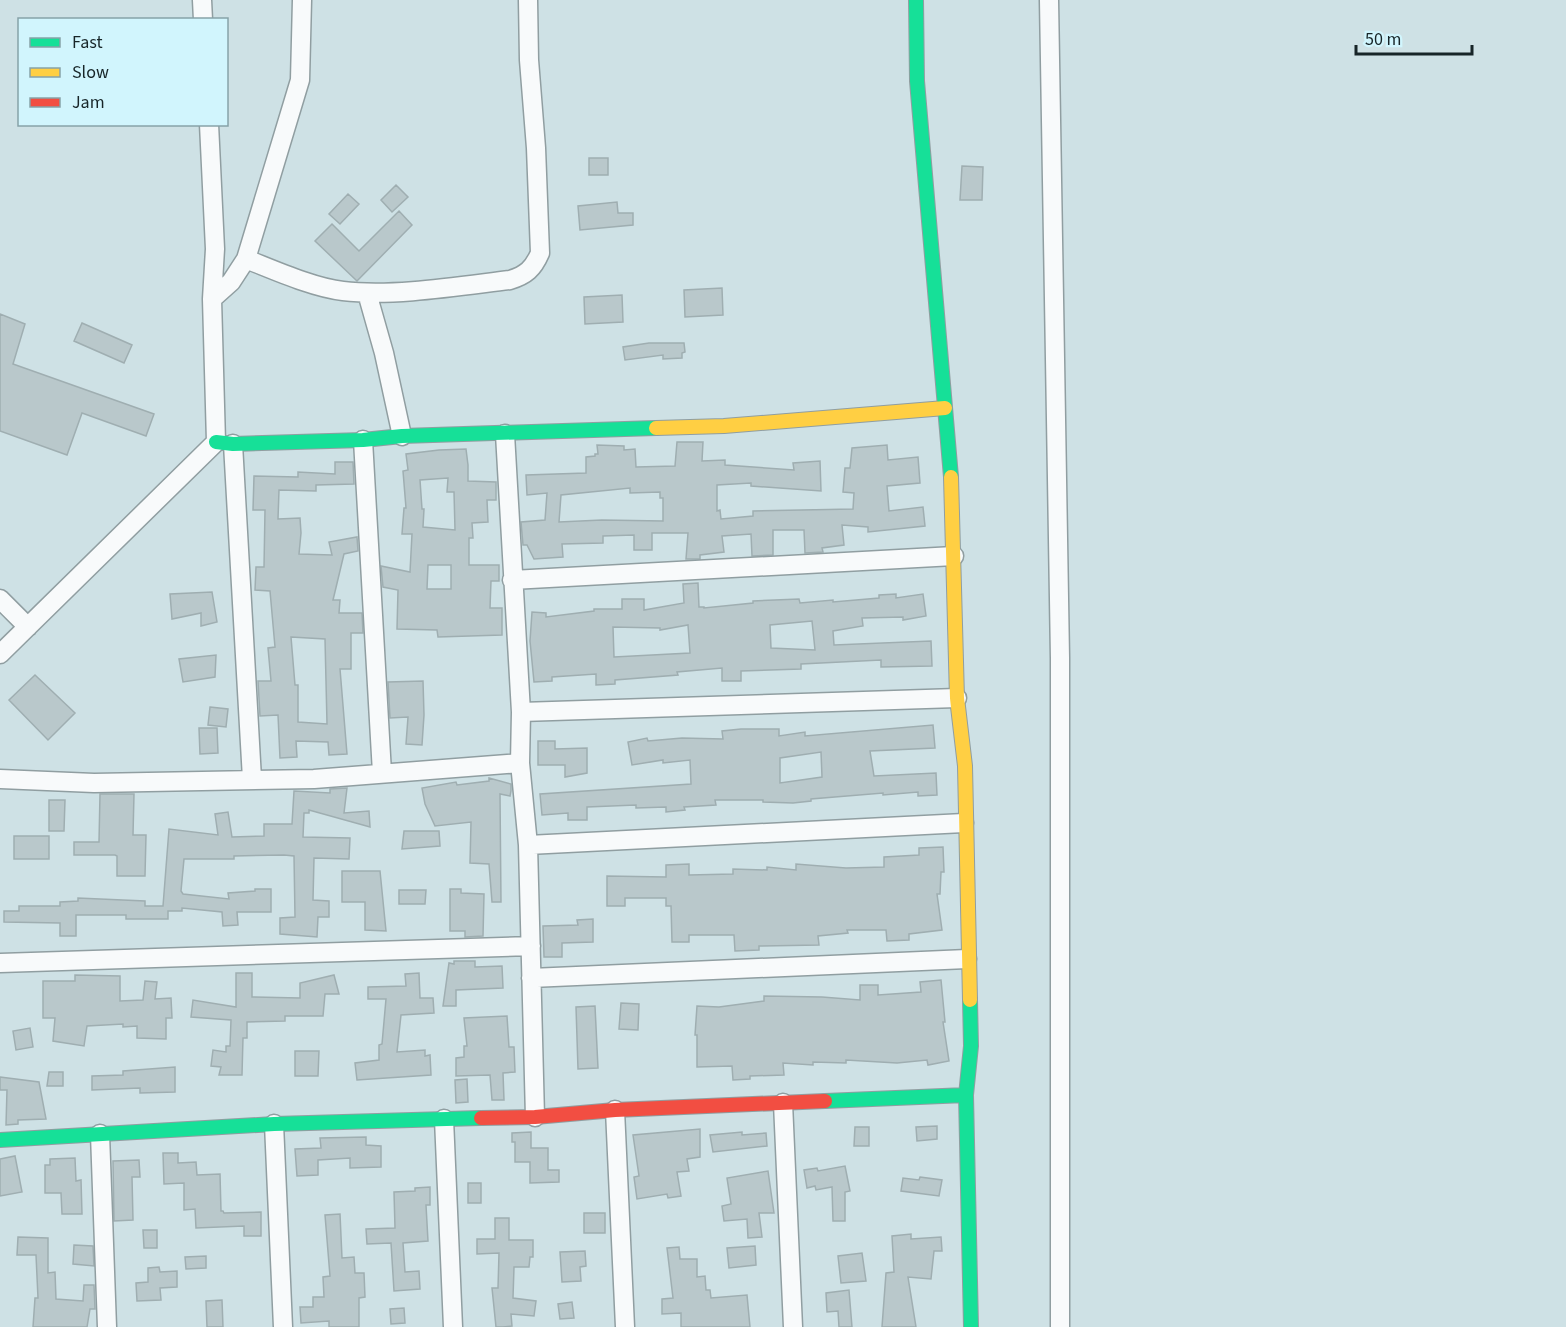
<svg xmlns="http://www.w3.org/2000/svg" width="1566" height="1327" viewBox="0 0 1566 1327" font-family="'Source Sans 3',sans-serif">
<style>
.building{fill:#b9c8cb;stroke:#9faeb1;stroke-width:1.5;fill-rule:evenodd}
.lines{fill:none;stroke-linecap:round;stroke-linejoin:round}
.street-casing{stroke:#909ea1;stroke-width:21}
.fast-casing{stroke:#909ea1;stroke-width:16}
.slow-casing{stroke:#909ea1;stroke-width:16}
.jam-casing{stroke:#909ea1;stroke-width:16}
.street{stroke:#f8fafb;stroke-width:18}
.fast{stroke:#16e098;stroke-width:14}
.slow{stroke:#ffcf43;stroke-width:14}
.jam{stroke:#f24e42;stroke-width:14}
</style>
<rect width="100%" height="100%" fill="#cee1e5"/>
<path class="building" d="M589,158H608V175H589Z
M962,166L983,167L982,200H960Z
M396,185L408,197L392,212L381,200Z
M348,194L359,204L340,224L329,214Z
M617,202L618,213H633V225L580,230L578,206Z
M399,211L412,225L357,281L315,241L332,224L359,251Z
M722,288L723,315L685,317L684,290Z
M622,295L623,322L585,324L584,297Z
M0,314L25,324L13,364L154,414L146,436L82,413L67,455L0,431Z
M82,323L132,345L124,363L74,341Z
M649,343H684L685,352L682,353V358L663,359V355L625,360L623,347Z
M677,442H703L702,461L725,460V465L794,470L793,463L820,461L821,491L751,486V483L717,485V511L720,510L721,519L753,516V511L853,509L854,493L843,492L845,468H850L852,448L887,445L888,460L918,457L920,483L887,486L889,511L923,507L925,526L868,532V527L842,525L844,545L822,548L823,552L805,553L804,530H773V555L752,556L751,534L722,536L724,552L700,555V559H686L688,533H652V550H634V535L603,536V543L562,544L563,557L534,559L527,545H523L521,522L545,520L547,493L527,495L526,475L586,473V457L595,456V454H598L597,445L624,446V450L635,449L636,467L675,466ZM630,488V493L660,492V498H663V521L602,520L559,522L561,495Z
M466,449L468,465V481L496,482V500H487L488,522L472,523L473,538H469V565H499V581H491L490,608H502V635L438,637L437,630L397,629L398,590L383,587L381,566L410,572L412,534H402L404,508H406L403,471L408,470L406,454L439,450ZM448,478L447,492H454L455,530L423,527L424,509H422L420,480ZM428,565H451V589H427Z
M335,462H353L354,484L316,485V491L279,490L278,519L300,518L301,533L299,554L332,555L329,542L357,537L358,551L344,554L333,600H340L339,613H362L363,633H351V669H340L347,754L329,755L328,742L296,741L297,757L280,758L278,715L260,716L258,681H271L268,648L275,647L270,591L255,590L256,567H264L265,510H253L254,476L298,477V472L335,474ZM291,637L325,639L327,724L298,722V685H295Z
M698,583L699,607H704V608L753,603V601L799,599L800,603L833,600V602L879,598V595L896,594V598L923,594L926,616L903,620V617L862,618L863,626L833,631L834,645L931,641L932,666L881,667V660L801,664V669L741,671V681H722V668L677,672L678,675L615,680V684L596,685V674L552,677V681L534,682L530,641L532,612L546,613V617L594,611V609H622V599H644V610L684,603L683,584ZM812,621L815,650L771,648L770,625ZM688,625L690,653L614,657L613,627L660,628V630Z
M212,592L217,622L201,626V613L172,619L170,594Z
M216,655L215,677L183,682L179,659Z
M35,675L75,713L48,740L9,700Z
M423,681L424,715L422,745L406,744L408,717L390,718L388,682Z
M210,707L228,709L226,727L208,725Z
M933,725L935,748L870,751L874,776L936,773L937,795L918,796V792L883,795V793L811,799V801L793,803L763,802V800H715L716,805L684,807L685,810L666,812V807L636,808V805L587,807V820H568V813L542,815L540,794L691,784L690,760L663,763V760L632,765L628,742L647,738L648,741L682,738L723,739L722,731L741,729H779V736L805,732V736ZM821,752L822,777L780,783V758Z
M199,728H217L218,753L200,754Z
M538,741H555V749L587,748V773L565,777V765H538Z
M489,778L511,784V791L510,796L500,794L501,902H492L489,864L470,863L471,822L435,826L425,804L422,788L456,782L457,785L489,781Z
M347,788L344,813L369,811L370,827L309,810V813H304L303,837L350,838L349,859L314,858L313,900L329,901V917H318L317,937L280,934V918L295,917L294,856L284,855L234,856V859H184L181,891L183,894L229,899L228,893L255,891V889H271V912H237L238,925L223,926L222,912L182,908V911H168V919H126V915H76V936H60V923L4,922V911H19V906H60V902L78,901V898L145,901V906H163L169,829L218,835L215,814L228,812L232,837L264,836V824H292L294,791L330,793V789Z
M100,794H134L133,835H146L145,876H117V856L115,855H74V842H99Z
M49,800H65L64,831H49Z
M404,831H439L440,846L402,849Z
M14,836H49V859H14Z
M943,847L944,872H941L940,894H937L942,930L909,934V940L887,941L886,930H847L848,933L818,936L819,945L759,946V950L735,951L734,935H689V942H672L671,906H666V898H625V906H607V876L666,877V865L689,864V875L733,874V869L767,870V867L796,870V864L846,868L884,867V857L919,855V848Z
M342,871H380L386,931L365,930V902H342Z
M450,889H461V893L484,894L483,936L465,937V931H450Z
M399,890H426L425,904H399Z
M593,919V942L562,943V957H544L543,926L578,925L577,920Z
M454,961H475V967L502,966L503,988L456,990V1006H443L449,963L454,964Z
M236,973H252V997L300,998V983L334,975L339,994H325L323,1016H285V1021L247,1022V1038H243L242,1075H219L221,1067L211,1066L213,1050L226,1052V1046H230L231,1020L191,1017L193,1000L236,1007Z
M419,973L420,998H433L434,1013L401,1015L397,1052L425,1050V1056L430,1055L431,1075L357,1080L355,1063L379,1060V1045L382,1044L386,999H368V987L406,986L405,974Z
M75,975L120,976V1001L143,1000L145,981L157,982L155,999L171,998L172,1018H166V1039L137,1038V1026L123,1027V1024L87,1026L84,1046L53,1041L55,1018H43V981H75Z
M941,980L945,1022H943L949,1061L928,1065L927,1060L897,1063L846,1060V1063L813,1062V1065L783,1063L784,1075L750,1076V1079L733,1080L732,1066L697,1067V1035H695L697,1006L719,1007L764,1001V996L822,997L860,1000V985H878V995L921,992L920,982Z
M621,1003L639,1004L638,1030L619,1029Z
M595,1006L598,1068L578,1069L576,1007Z
M507,1016L509,1047H514L515,1072L503,1073L504,1100H492L490,1075L456,1076V1058L464,1057V1046H467L464,1018Z
M30,1028L33,1047L16,1050L13,1031Z
M295,1051H319L318,1076H295Z
M175,1067V1092L140,1093V1088L92,1090V1076L123,1075V1071Z
M49,1072H63V1086H47Z
M0,1077L39,1082L46,1119L18,1120V1124L6,1125L7,1090H0Z
M467,1079L468,1102L456,1103L455,1080Z
M937,1126V1139L917,1141L916,1127Z
M855,1127H869V1146H854Z
M700,1129V1157L687,1159L689,1171L677,1172L681,1196L668,1198L667,1194L637,1199L634,1177L639,1176L633,1135Z
M531,1132V1148H548V1170H559V1182L530,1183V1162H515V1142H512V1133Z
M742,1132V1135L766,1133L767,1146L713,1152L710,1135Z
M366,1137V1145L381,1146V1167L350,1168V1158L318,1160V1175L297,1176L295,1149L321,1148L320,1138Z
M163,1153H178V1163L196,1162L197,1175L220,1174L221,1211H223L224,1213L261,1212V1236H244V1226L196,1228L195,1209L184,1210V1183L164,1184Z
M15,1156L22,1192L0,1196V1159Z
M75,1158L76,1181L81,1180L82,1214H62L61,1193H45V1165H50V1159Z
M139,1160L140,1177H132L133,1220L114,1221L113,1161Z
M845,1166L850,1191L845,1192V1221H833L832,1187L816,1190L815,1186L807,1188L804,1170L817,1168L818,1171Z
M768,1171L774,1213H759L762,1237L748,1238L747,1219L724,1221L722,1206L731,1204L727,1178Z
M920,1177L942,1180L939,1196L901,1191L903,1178L919,1180Z
M468,1183H481V1203H468Z
M430,1187V1205H426L428,1241L403,1243L405,1272L419,1271L420,1289L394,1291L391,1243L367,1244L366,1229L395,1228L394,1192L415,1191V1188Z
M584,1213H605V1233H584Z
M340,1214L342,1258L354,1257L355,1273H364L365,1297L359,1298V1327H329V1321L301,1323L300,1307H313V1297H324L323,1277L330,1276L325,1215Z
M495,1218H509V1240H533V1257H530L529,1267H514L513,1298L536,1301L534,1316L511,1314L512,1326L503,1327H496L492,1288H498L499,1253L477,1254V1239H495Z
M143,1230H157V1248H144Z
M911,1234V1239L941,1237L942,1251H934L931,1279L908,1277L916,1327H882L886,1273L894,1272L892,1236Z
M18,1237L48,1238V1273L55,1272L56,1299L83,1301L84,1285H94L95,1309H90L87,1327H33L35,1298H38L36,1255H17Z
M74,1245L93,1246L94,1266L73,1264Z
M755,1246L756,1265L729,1268L727,1248Z
M679,1247L680,1259H697V1277L705,1276L706,1290H710L711,1298L747,1295L750,1327H681V1313L662,1314V1299L673,1298L667,1248Z
M585,1251L586,1266L580,1267L581,1281L562,1282L560,1252Z
M862,1253L866,1281L841,1283L838,1256Z
M206,1256V1268L186,1269L185,1257Z
M159,1267L160,1272L177,1271V1287L160,1288L161,1300L137,1301L136,1283L148,1282V1268Z
M849,1290L852,1327H839L838,1311L827,1312L826,1293Z
M222,1300L223,1327H207L206,1301Z
M572,1302L574,1318L560,1319L558,1304Z
M404,1308L405,1323L391,1324L390,1309Z"/>
<g class="lines">
<g class="street-casing">
<path id="street" d="M202,0L203,20
M1049,0L1060,658V1327
M246,259C274,270 314,288 343,291C393,297 460,286 510,280C526,275 533,269 540,253L536,148L529,60L528,0
M367,293L384,353L402,436
M212,299L231,282L246,259L300,80L302,0
M505,434L521,712L520,763L528,845L535,1117
M363,440L382,773
M233,444L252,779
M512,580L954,556
M0,599L28,627
M0,654L216,442L212,299L215,249L209,124
M521,712L957,698
M0,779L94,783L314,779L520,763
M528,845L964,823
M0,963L531,946
M531,978L967,959
M783,1103L793,1327
M615,1110L625,1327
M444,1119L453,1327
M274,1124L283,1327
M100,1134L107,1327"/>
</g>
<g class="fast-casing">
<path id="fast" d="M916,0L917,81L951,477
M216,442L233,444L363,440L402,436L656,428
M970,1000L971,1046L966,1095L971,1327
M825,1101L966,1095
M0,1140L274,1124L481,1118"/>
</g>
<g class="slow-casing">
<path id="slow" d="M656,428L724,426L945,408
M951,477L957,698L965,766L970,1000"/>
</g>
<g class="jam-casing">
<path id="jam" d="M481,1118L535,1117L615,1110L825,1101"/>
</g>
<use href="#street" class="street"/>
<use href="#fast" class="fast"/>
<use href="#slow" class="slow"/>
<use href="#jam" class="jam"/>
</g>
<rect x="18" y="18" width="210" height="108" fill="#d1f5fd" stroke="#87a2a8" stroke-width="1.5"/>
<rect x="30" y="38" width="30" height="9" fill="#16e098" stroke="#87a2a8" stroke-width="1.5"/>
<text x="72" y="48" font-size="18" fill="#172528">Fast</text>
<rect x="30" y="68" width="30" height="9" fill="#ffcf43" stroke="#87a2a8" stroke-width="1.5"/>
<text x="72" y="78" font-size="18" fill="#172528">Slow</text>
<rect x="30" y="98" width="30" height="9" fill="#f24e42" stroke="#87a2a8" stroke-width="1.5"/>
<text x="72" y="108" font-size="18" fill="#172528">Jam</text>
<path d="M1356 45v9h116v-9" fill="none" stroke="#172528" stroke-width="3"/>
<text x="1365" y="45" font-size="18" fill="#172528" stroke="#d1f5fd" stroke-width="4.5" paint-order="stroke">50 m</text>
</svg>
